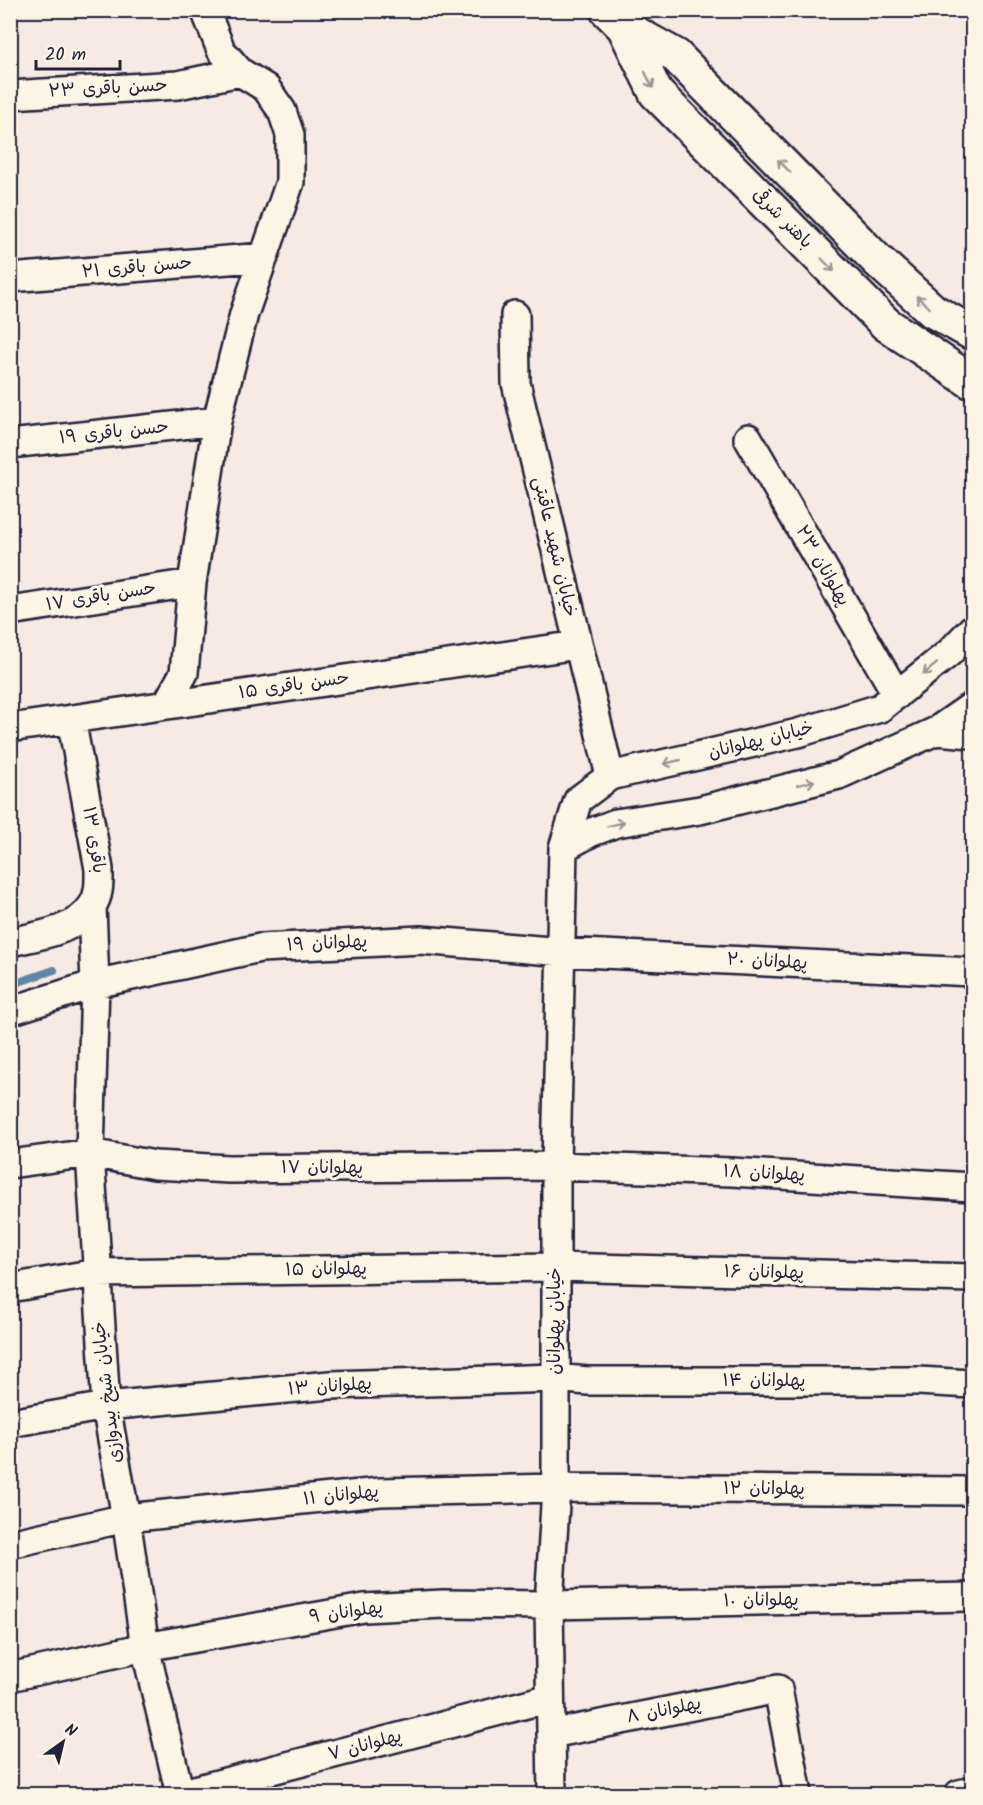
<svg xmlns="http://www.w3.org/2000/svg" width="983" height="1805" viewBox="0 0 983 1805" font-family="Kalam,'Playpen Sans Arabic',sans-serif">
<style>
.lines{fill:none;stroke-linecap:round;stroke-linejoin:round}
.stream{stroke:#5f86a3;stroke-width:8}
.street-casing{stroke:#22223b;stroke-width:32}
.secondary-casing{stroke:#22223b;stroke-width:38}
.street{stroke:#fcf5e5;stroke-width:27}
.secondary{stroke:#fcf5e5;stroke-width:33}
.oneway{stroke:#9a9698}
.labels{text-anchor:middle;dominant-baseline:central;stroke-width:6;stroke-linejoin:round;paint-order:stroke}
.street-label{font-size:18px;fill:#22223b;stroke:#fcf5e5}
</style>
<rect width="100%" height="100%" fill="#f7e9e4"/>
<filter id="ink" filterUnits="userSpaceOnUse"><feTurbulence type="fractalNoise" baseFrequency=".0167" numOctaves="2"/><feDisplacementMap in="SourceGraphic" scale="12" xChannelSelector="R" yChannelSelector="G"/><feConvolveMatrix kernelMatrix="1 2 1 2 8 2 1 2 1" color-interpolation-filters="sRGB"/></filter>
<g filter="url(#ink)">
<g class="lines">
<path class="stream" d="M10,985L54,970"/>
<g class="street-casing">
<path id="street" d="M10,95L178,85L240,72
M10,278L264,257
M515,315L516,383L610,776
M748,438L897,695
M10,444L217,421
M10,611L192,583
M166,705L184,673L192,583L217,421L244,314L290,182V135L282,111L266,88L240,72L221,50L205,10
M10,728L578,645
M936,731L972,734
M563,848L592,832L616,823L700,810L839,775L936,731L972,706
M92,906L95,984L90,1153L106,1406L126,1518L145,1647L180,1794
M10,942C37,936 76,931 92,906C100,895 99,881 99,869L71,719
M10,1011L95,984L260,948L421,940L562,952L972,972
M10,1164L90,1153L155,1165L229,1169L556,1166L732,1172L972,1187
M10,1288L96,1273L556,1267L972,1278
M10,1423L106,1406L330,1385L555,1378L588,1381H918L972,1384
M10,1544L126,1518L380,1492L556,1488L972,1491
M10,1677L145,1647L364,1608L443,1604L549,1605L972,1597
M551,1734L778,1689L798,1794
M179,1794L550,1698
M552,1794L549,1605L556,1488V1166L563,848L578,800L610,776L798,733L880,708L949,653L972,629
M959,1794L972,1791"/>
</g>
<g class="secondary-casing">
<path id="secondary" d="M607,10L624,27L676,56L877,260L933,311L972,333
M624,27L656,93L886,324L972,382"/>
</g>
<use href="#street" class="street"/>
<use href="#secondary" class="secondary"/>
</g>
<defs><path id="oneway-shaft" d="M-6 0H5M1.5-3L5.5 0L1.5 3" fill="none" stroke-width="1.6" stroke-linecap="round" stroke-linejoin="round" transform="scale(1.5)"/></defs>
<g class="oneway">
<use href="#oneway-shaft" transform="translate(649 80) rotate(64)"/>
<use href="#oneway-shaft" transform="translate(784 166) rotate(-135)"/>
<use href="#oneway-shaft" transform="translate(828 265) rotate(45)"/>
<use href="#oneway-shaft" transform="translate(923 302) rotate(-138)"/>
<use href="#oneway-shaft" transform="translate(930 669) rotate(141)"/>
<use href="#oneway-shaft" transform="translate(672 762) rotate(167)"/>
<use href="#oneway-shaft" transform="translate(806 783) rotate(-14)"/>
<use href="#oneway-shaft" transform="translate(616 824) rotate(-15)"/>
</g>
</g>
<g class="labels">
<g class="street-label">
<text transform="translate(108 89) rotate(-3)">حسن باقری ۲۳</text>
<text transform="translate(782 219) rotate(45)">باهنر شرقی</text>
<text transform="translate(137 268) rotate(-5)">حسن باقری ۲۱</text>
<text transform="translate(114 433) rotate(-6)">حسن باقری ۱۹</text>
<text transform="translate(554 547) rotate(77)">خیابان شهید عاقبتی</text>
<text transform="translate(822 566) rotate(60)">پهلوانان ۲۳</text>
<text transform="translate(101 597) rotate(-9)">حسن باقری ۱۷</text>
<text transform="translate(294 686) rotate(-8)">حسن باقری ۱۵</text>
<text transform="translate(761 741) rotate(-14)">خیابان پهلوانان</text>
<text transform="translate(93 840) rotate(81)">باقری ۱۳</text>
<text transform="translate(327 944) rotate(-3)">پهلوانان ۱۹</text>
<text transform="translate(767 962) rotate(3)">پهلوانان ۲۰</text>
<text x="322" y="1168">پهلوانان ۱۷</text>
<text transform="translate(764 1174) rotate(3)">پهلوانان ۱۸</text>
<text transform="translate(326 1270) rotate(-1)">پهلوانان ۱۵</text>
<text transform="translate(764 1273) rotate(1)">پهلوانان ۱۶</text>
<text transform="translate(555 1321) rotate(-90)">خیابان پهلوانان</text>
<text x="764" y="1381">پهلوانان ۱۴</text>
<text transform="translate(330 1387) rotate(-4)">پهلوانان ۱۳</text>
<text transform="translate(108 1392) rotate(-97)">خیابان شیخ بیدوازی</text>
<text x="764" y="1489">پهلوانان ۱۲</text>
<text transform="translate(341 1496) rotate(-6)">پهلوانان ۱۱</text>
<text transform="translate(761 1601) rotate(-1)">پهلوانان ۱۰</text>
<text transform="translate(346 1613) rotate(-8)">پهلوانان ۹</text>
<text transform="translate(664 1711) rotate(-11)">پهلوانان ۸</text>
<text transform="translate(365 1746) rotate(-15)">پهلوانان ۷</text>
</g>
</g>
<rect width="983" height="1805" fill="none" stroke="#fcf5e5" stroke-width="36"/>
<rect x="18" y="18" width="947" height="1769" fill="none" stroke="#22223b" stroke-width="2" filter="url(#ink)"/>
<g transform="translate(63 1742) rotate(34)" stroke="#fcf5e5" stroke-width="4.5" paint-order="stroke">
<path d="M0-4.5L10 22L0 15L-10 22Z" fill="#22223b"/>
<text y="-9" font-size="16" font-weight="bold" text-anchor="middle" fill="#22223b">N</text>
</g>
<path d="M36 60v9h84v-9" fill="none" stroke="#22223b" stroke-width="3"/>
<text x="45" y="60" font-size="18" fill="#22223b" stroke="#fcf5e5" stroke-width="4.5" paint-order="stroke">20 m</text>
</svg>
